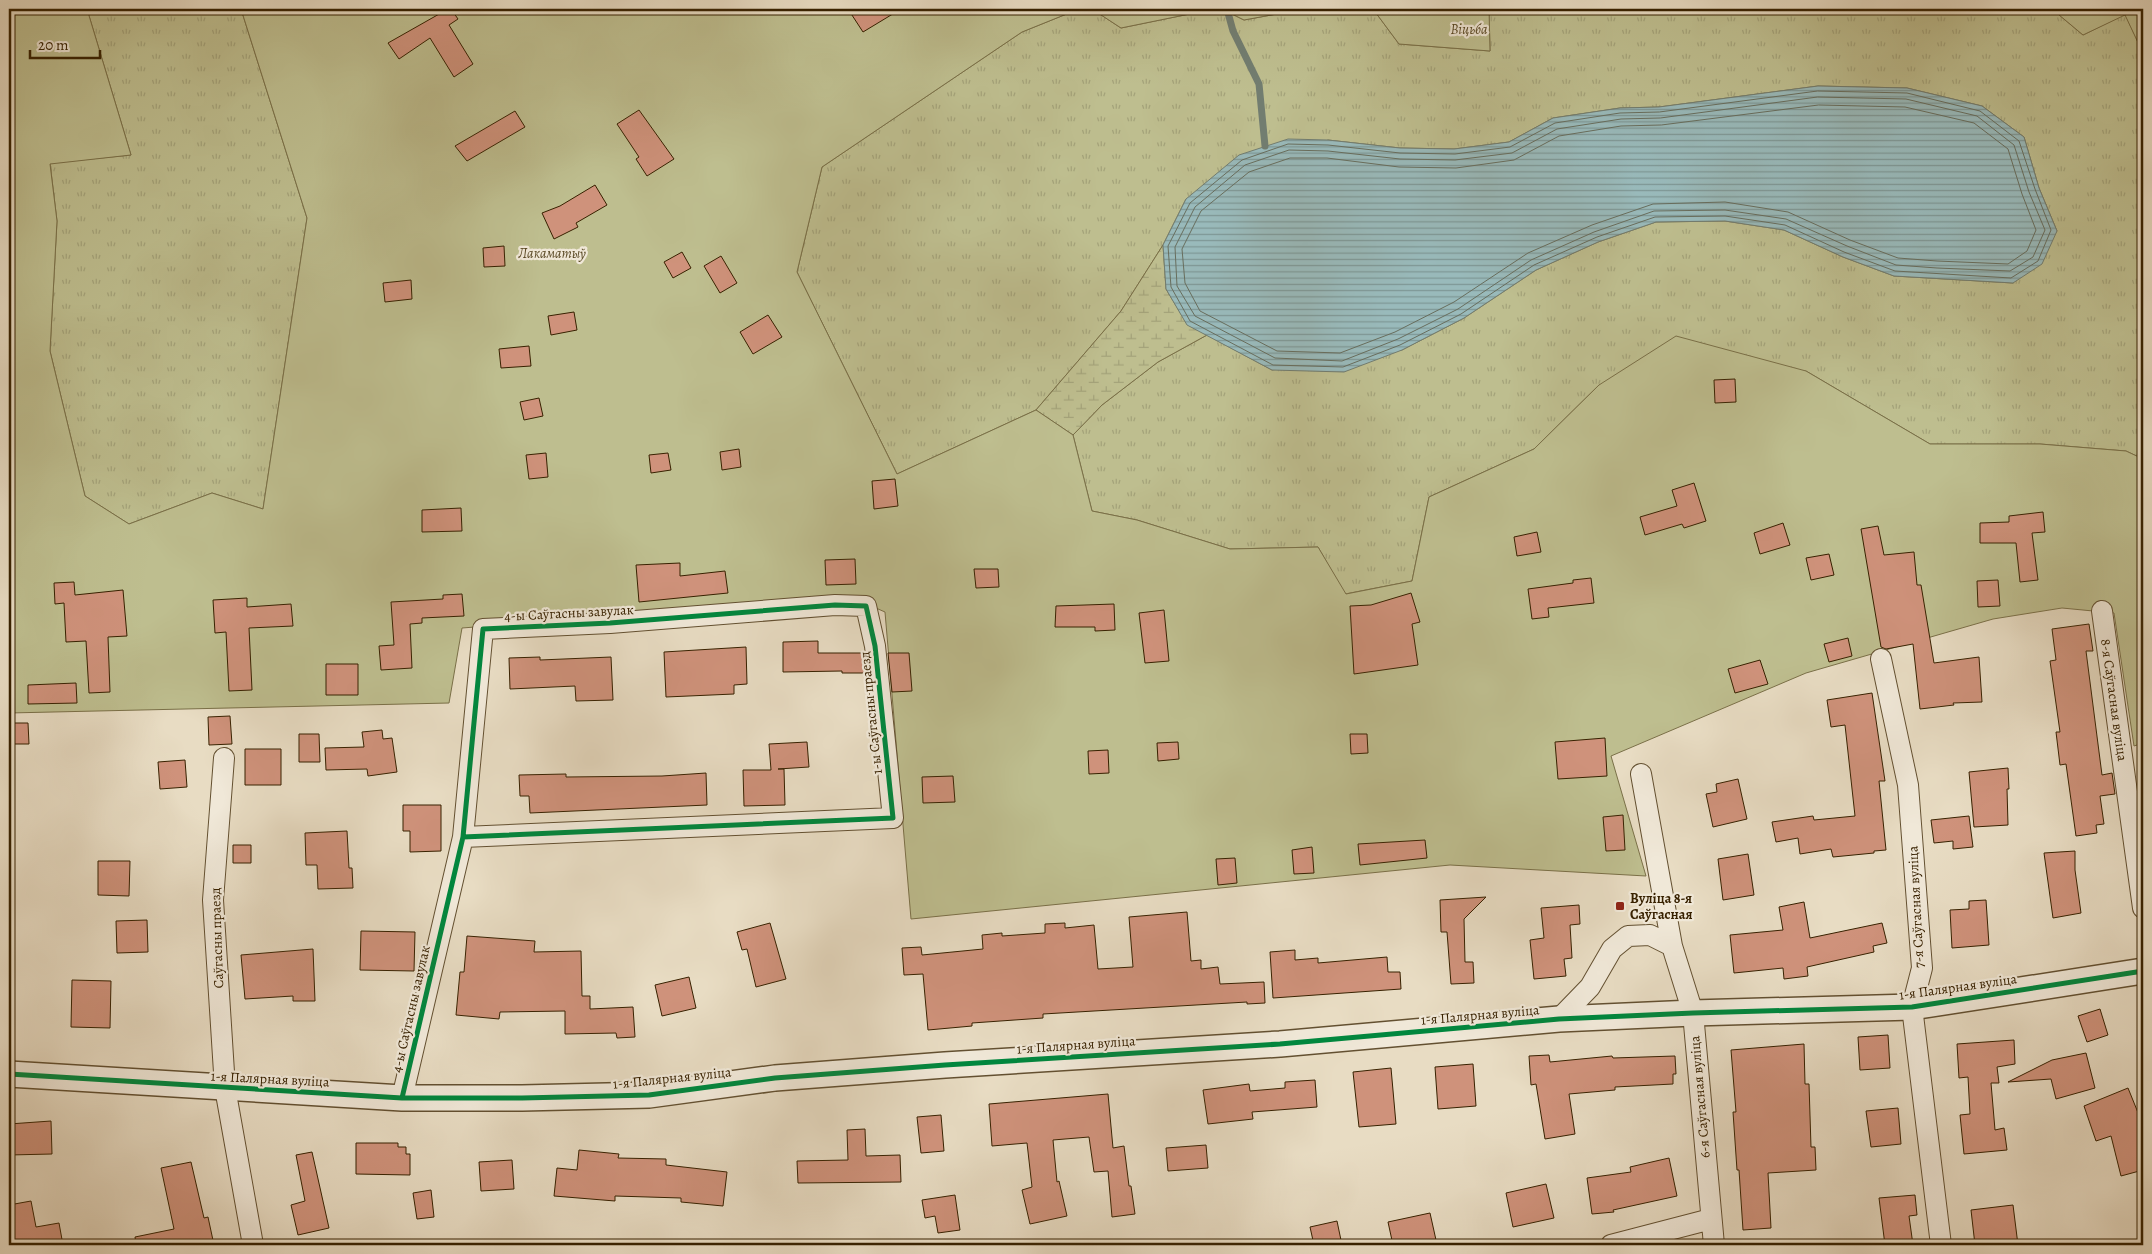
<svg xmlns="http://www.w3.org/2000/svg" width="2152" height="1254" viewBox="0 0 2152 1254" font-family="Alegreya,serif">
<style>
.grass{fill:url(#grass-tufts);stroke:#7a7048}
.wetland{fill:url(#wetland-marsh);stroke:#7a7048}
.garden{fill:#bebe8f;stroke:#7a7048}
.water{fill:url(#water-rules);stroke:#727d70}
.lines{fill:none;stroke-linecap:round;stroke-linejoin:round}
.shore{stroke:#686e5e;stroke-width:1}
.stream{stroke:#727d70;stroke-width:7}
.building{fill:#cf927b;stroke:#372100}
.minor-casing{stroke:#635031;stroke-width:22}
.tertiary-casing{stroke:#635031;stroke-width:28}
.minor{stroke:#f0e8d8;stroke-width:20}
.tertiary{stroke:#f0e8d8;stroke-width:25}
.cycleway-casing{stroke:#f0e8d8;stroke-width:8}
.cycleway{stroke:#00873e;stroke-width:5}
.poi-dot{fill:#8f2418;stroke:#f0e8d8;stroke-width:2}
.labels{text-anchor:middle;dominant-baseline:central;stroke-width:4.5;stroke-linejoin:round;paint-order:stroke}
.park-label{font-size:14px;font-style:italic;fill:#594824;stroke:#f0e8d8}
.street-label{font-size:14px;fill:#372100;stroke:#f0e8d8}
.poi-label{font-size:14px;font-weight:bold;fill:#372100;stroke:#f0e8d8;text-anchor:start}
</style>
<defs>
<pattern id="grass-tufts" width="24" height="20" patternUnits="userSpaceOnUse" patternTransform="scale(1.25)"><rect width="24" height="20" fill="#bebe8f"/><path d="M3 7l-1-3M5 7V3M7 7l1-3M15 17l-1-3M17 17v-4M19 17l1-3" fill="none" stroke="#a4a37a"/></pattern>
<pattern id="wetland-marsh" width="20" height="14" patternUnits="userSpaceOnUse" patternTransform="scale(1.25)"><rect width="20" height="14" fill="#bebe8f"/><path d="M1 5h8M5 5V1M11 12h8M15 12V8" fill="none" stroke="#a4a37a"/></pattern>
<pattern id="water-rules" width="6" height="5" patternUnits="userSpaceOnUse" patternTransform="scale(1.25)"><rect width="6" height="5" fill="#99babb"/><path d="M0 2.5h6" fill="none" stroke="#7e9796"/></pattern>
</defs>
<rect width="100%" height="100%" fill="#e8dcc3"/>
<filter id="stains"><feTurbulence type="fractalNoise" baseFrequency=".004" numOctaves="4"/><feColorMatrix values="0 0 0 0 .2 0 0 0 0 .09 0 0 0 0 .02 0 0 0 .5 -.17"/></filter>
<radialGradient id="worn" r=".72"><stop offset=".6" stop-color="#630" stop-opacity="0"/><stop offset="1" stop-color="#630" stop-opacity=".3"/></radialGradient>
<path class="grass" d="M87,9H241L307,218L263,509L212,493L129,524L85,496L50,351L57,221L50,163L131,155Z
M1079,9H1092L1121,28L1214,9H1222L1244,20L1304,9H1373L1399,44L1490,51L1489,9H2052L2083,35L2125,14L2143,53V459L2126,451L2040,444H1930L1806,371L1599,385L1534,449L1429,497L1412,581L1345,594L1318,547L1230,549L1137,520L1092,511L1073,435L1102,405L1158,362L1207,335L1272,370L1402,350L1464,318L1536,270L1598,242L1656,222L1725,221L1784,230L1843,257L1894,276L2013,283L2057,231L2039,188L2024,137L1982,106L1907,88L1818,86L1659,107L1620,108L1553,118L1509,142L1454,149L1400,148L1328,140L1186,199L1163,245L1121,311L1036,410L897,474L797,272L822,167L1022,32Z"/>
<path class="wetland" d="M1163,245L1166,289L1187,324L1207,335L1158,362L1102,405L1073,435L1036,410L1121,311Z"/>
<path class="garden" d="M9,9H87L131,155L50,164L57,221L50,351L85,496L129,524L212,493L263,509L307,218L241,9H1079L1022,32L822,167L797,272L897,474L1036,410L1073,435L1092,511L1137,520L1230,549L1318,547L1346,594L1412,581L1429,497L1534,449L1599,385L1676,336L1806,371L1930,444H2040L2126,451L2143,459V743L2134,746L2114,613L2062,608L1993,619L1806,673L1611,756L1646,876L1450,865L911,919L885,612L853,598L462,628L449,703L9,713Z
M1092,9H1214L1121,28Z
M1222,9H1304L1244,20Z
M1373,9H1489L1490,51L1399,44Z
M2052,9H2143V53L2125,15L2083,35Z"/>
<path class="water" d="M1818,86L1907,88L1982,106L2024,137L2039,188L2057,231L2042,264L2013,283L1894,276L1843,257L1784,230L1725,221L1656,222L1598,242L1536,270L1464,318L1402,350L1344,372L1272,370L1187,325L1166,289L1163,245L1186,199L1239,155L1288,139L1328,140L1400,148L1454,149L1509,142L1553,118L1620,108L1659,107Z"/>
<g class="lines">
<path class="shore" d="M1818,91L1907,93L1980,111L2019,141L2035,189L2051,230L2038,261L2011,278L1895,271L1844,252L1785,225L1725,216L1655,217L1597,237L1534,265L1461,314L1400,345L1343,367L1273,365L1190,321L1171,287L1168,246L1190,203L1242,160L1288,144L1328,145L1400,153L1455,154L1510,147L1555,123L1620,113L1659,112Z
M1818,97L1906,99L1977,116L2014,145L2029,192L2045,230L2033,257L2010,271L1937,268L1896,265L1847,246L1786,219L1725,210L1654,211L1594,232L1531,260L1458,309L1398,339L1342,361L1275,358L1195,316L1177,286L1175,247L1195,207L1245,165L1289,150L1328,151L1400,159L1455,160L1512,153L1557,129L1621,119L1660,118Z
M1819,105L1905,107L1974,123L2008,149L2022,194L2036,230L2027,251L2008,264L1937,261L1898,258L1850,240L1788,212L1725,202L1653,204L1592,225L1528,253L1454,302L1395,332L1340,353L1277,351L1200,311L1185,283L1182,249L1201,211L1249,172L1290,158H1327L1399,167L1456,168L1514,160L1559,136L1621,126L1661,125Z"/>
<path class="stream" d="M1227,9L1233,31L1259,84L1265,146"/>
</g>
<path class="building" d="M448,9H451L458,19L449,25L473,64L454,77L430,38L399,59L388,43Z
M848,9H901L863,32Z
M639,110L674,159L647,176L636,159L639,157L617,124Z
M515,111L525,127L467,161L455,146Z
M595,185L607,205L576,223L578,227L554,239L542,213L560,206Z
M504,246L505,266L484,267L483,248Z
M682,252L691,268L673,278L664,262Z
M721,256L737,283L720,293L704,266Z
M411,280L412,299L385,302L383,283Z
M574,312L577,330L551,335L548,316Z
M768,315L782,337L753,354L740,332Z
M529,346L531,366L501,368L499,349Z
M1735,379L1736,402L1715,403L1714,380Z
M539,398L543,416L524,420L520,402Z
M739,449L741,467L722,470L720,452Z
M546,453L548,477L529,479L526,455Z
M668,453L671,470L651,473L649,455Z
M895,479L898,506L874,509L872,481Z
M1694,483L1706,521L1684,528L1682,524L1645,535L1640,517L1677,506L1672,490Z
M461,508L462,531L422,532V510Z
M2043,512L2045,532L2032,533L2038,580L2020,582L2016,543H1980V523L2009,522V516Z
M1783,523L1790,545L1760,554L1754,533Z
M1878,526L1884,555L1914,552L1917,585H1921L1934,663L1979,657L1982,702L1953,703L1954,705L1920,709L1913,644L1886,649L1881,647L1861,529Z
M1537,532L1541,552L1517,556L1514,537Z
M1829,554L1834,575L1811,580L1806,558Z
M855,559L856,584L826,585L825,560Z
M680,563V576L725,571L728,593L639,602L636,565Z
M974,569H998L999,587L976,588Z
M1591,578L1594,603L1548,608L1549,617L1532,619L1528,589L1573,583V580Z
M1998,580L2000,606L1978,607L1977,581Z
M74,582L75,595L123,590L127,636L108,637L110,692L89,693L86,641L66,642L64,603L55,604L54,583Z
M1411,593L1420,622L1412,624L1418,665L1354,674L1350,606L1371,605Z
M462,594L464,616L422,618V623L410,624L412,668L381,670L379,646L394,645L391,602L443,599V595Z
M247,598V607L291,604L293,626L249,628L252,690L229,691L226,632L215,633L213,600Z
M1114,604L1115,630L1095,631V627H1055L1056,606Z
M1164,610L1169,661L1145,663L1139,613Z
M2089,624L2093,651H2086L2102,775L2112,773L2115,794L2100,796L2104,824L2096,825L2097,833L2076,836L2066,764L2060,765L2056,732H2060L2050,661L2056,660L2052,629Z
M1848,638L1852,656L1829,662L1824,644Z
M818,641V653H864L866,673H842V671L783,672V642Z
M746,647L747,684L734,685V694L666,697L664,652Z
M888,653H909L912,691L892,692Z
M540,657V660L611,657L613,700L576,701L575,686L510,689L509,658Z
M1760,660L1768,684L1735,693L1728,669Z
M326,664H358V695H326Z
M76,683L77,703L28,704V685Z
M1872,693L1885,781H1879L1886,850L1874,851V853L1833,857L1831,849L1800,854L1798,838L1776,842L1772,822L1813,816L1814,820L1855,816L1845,725L1831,727L1827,700Z
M230,716L232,744L209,745L208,717Z
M9,723H28L29,744H9Z
M382,730L383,739L392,738L397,772L368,776L367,769L326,770L325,748L364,747L362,732Z
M299,734H319L320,762H299Z
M1350,734H1367L1368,753L1351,754Z
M1605,738L1607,776L1558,779L1555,742Z
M807,742L809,767L778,769H784L785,805L744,806L743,770H771L769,744Z
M1178,742L1179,759L1158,761L1157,743Z
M245,749H281V785H245Z
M1108,750L1109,773L1089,774L1088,751Z
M185,760L187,787L160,789L158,762Z
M2008,768L2009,789H2007L2008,825L1974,827L1969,772Z
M706,773L707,805L530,813L529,796H520L519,775L566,774V777L662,776Z
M953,776L955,802L923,803L922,777Z
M1738,779L1747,819L1713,827L1706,794L1717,792L1716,784Z
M403,805H441V851L410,852V831H403Z
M1623,815L1625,850L1606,851L1603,817Z
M1969,816L1973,847L1953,849V841L1934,843L1931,820Z
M347,831L349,868H352L353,888L318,889L317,865H306L305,833Z
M1425,840L1427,858L1360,865L1358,844Z
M233,845H251V863H233Z
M1312,847L1314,873L1294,874L1292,850Z
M2075,851V870L2081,913L2053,918L2044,853Z
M1748,854L1754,895L1723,900L1718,859Z
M1235,858L1237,883L1218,885L1216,859Z
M98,861H130L129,896L98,895Z
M1486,897L1464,919L1465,962H1473L1474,983L1451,984L1447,932H1441L1440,900Z
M1986,900L1989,945L1952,948L1950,910L1969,909V901Z
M1804,902L1810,938L1882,923L1887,943L1873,946L1874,952L1807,967L1808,976L1784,979L1783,968L1734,973L1730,935L1783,930L1779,907Z
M1579,905L1580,924L1570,925L1572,958L1564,959L1566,976L1534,979L1530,940L1544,938L1541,908Z
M1187,912L1191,961L1201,960V969L1218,967L1220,984L1264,982L1265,1003L1247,1004V1002L1043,1014V1018L972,1023V1026L928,1030L923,974L904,975L902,948L921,947L922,955L983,949L982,935L1002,933V936L1045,933V924L1065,923V928L1094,925L1098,969L1133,967L1129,917Z
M147,920L148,952L117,953L116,921Z
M770,923L786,979L756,987L747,949L742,950L737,932Z
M361,931L415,932L414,971L360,970Z
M467,936L535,941L534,952L581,951L582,996H590V1009L633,1007L635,1037L617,1038L616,1033L565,1034V1011L500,1012L499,1019L456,1015L460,972H464Z
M313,949L315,1001H293V996L245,999L241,955Z
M1295,950V960L1318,958V963L1387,957L1388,972H1400L1401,989L1273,998L1270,952Z
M689,977L696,1008L662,1016L655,985Z
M72,980L111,981L110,1028L71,1027Z
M2100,1009L2108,1035L2087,1042L2078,1016Z
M1888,1035L1890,1068L1860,1070L1858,1037Z
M2014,1040L2015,1064L1997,1067L1999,1083H1991L1995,1130L2004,1128L2007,1150L1964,1154L1960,1115L1970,1114L1968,1077L1959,1078L1957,1044Z
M1804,1044L1805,1084H1809L1811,1147H1815L1816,1170L1768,1173L1771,1228L1743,1230L1739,1170H1737L1733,1112H1736L1731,1050Z
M2086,1053L2095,1088L2056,1099L2051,1079L2008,1082L2052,1060Z
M1549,1055L1550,1062L1612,1056L1613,1058L1675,1056L1676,1074H1673V1084L1615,1087V1090L1569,1094L1575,1134L1545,1139L1536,1084L1531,1085L1529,1056Z
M1473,1064L1476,1106L1438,1109L1435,1067Z
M1391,1068L1396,1124L1359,1127L1353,1072Z
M1315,1080L1317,1107L1252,1112L1253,1119L1208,1124L1203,1090L1249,1084L1250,1091L1285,1088V1082Z
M2128,1088L2143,1125V1170L2121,1176L2111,1136L2096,1141L2084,1106Z
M1108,1094L1113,1148L1124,1146L1129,1186H1131L1135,1214L1112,1217L1108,1171L1094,1172L1089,1137L1053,1140L1057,1182L1059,1181L1067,1216L1030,1224L1022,1190L1032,1187L1027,1143L992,1146L989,1104Z
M1898,1108L1901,1144L1871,1147L1866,1111Z
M941,1115L944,1151L921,1153L917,1117Z
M51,1121L52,1154L9,1155V1124Z
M865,1129L866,1156L900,1155L901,1182L798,1183L797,1161L848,1160L847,1130Z
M356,1143H398V1147H406V1154H410V1175L356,1174Z
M1206,1145L1208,1168L1168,1171L1166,1148Z
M579,1150L619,1154L618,1158L666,1159V1165L727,1172L723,1206L681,1202V1198L615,1196V1201L554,1196L557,1168L577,1170Z
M312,1152L329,1228L298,1235L291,1205L305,1201L296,1155Z
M1669,1158L1677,1196L1613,1210L1614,1212L1592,1214L1587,1178L1631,1172L1630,1167Z
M512,1160L514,1189L481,1191L479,1162Z
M191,1162L204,1218L208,1217L214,1245H136L135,1237L174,1229L161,1168Z
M1546,1184L1554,1218L1513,1227L1506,1193Z
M431,1190L434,1217L417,1219L413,1193Z
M955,1195L960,1230L938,1233L935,1216L925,1218L922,1200Z
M1915,1195L1917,1215L1909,1216L1913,1245H1885L1879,1198Z
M31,1201L36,1227L59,1223L63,1245H9V1205Z
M2013,1205L2018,1245H1975L1971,1210Z
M1430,1213L1436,1240L1408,1245H1393L1388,1222Z
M1337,1221L1342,1245H1314L1310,1227Z"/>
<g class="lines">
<g class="minor-casing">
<path id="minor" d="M2102,611L2143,908
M1881,659L1908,785L1922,968L1912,1007L1941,1245
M224,758L213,900L225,1088L253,1245
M1641,774L1672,946L1693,1013L1714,1245
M1559,1019L1590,987L1612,949L1628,936L1650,935L1672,946
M402,1098L463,837L483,629L610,623L835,605L866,606L875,646L893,818L463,837
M1611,1245L1711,1219"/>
</g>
<g class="tertiary-casing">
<path id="tertiary" d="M9,1074L402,1098H522L649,1095L775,1078L945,1065L1280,1044L1559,1019L1693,1013L1912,1007L2143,971"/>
</g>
<use href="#minor" class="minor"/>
<use href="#tertiary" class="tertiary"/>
<g class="cycleway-casing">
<path id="cycleway" d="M9,1074L402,1098H522L649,1095L775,1078L945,1065L1280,1044L1559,1019L1693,1013L1912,1007L2143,971
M402,1098L463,837L483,629L610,623L835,605L866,606L875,646L893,818L463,837"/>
</g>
<use href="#cycleway" class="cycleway"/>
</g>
<rect class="poi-dot" x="1615" y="901" width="10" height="10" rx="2.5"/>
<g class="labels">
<g class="park-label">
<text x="1469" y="29">Віцьба</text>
<text x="552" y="253">Лакаматыў</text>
</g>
<g class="street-label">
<text transform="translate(569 613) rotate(-3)">4-ы Саўгасны завулак</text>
<text transform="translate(2114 700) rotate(82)">8-я Саўгасная вуліца</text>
<text transform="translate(871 713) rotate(-96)">1-ы Саўгасны праезд</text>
<text transform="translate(1916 907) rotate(-93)">7-я Саўгасная вуліца</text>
<text transform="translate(217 938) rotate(-92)">Саўгасны праезд</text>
<text transform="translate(1958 987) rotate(-8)">1-я Палярная вуліца</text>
<text transform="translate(411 1009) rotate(-77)">4-ы Саўгасны завулак</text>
<text transform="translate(1480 1015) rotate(-5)">1-я Палярная вуліца</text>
<text transform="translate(1076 1045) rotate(-4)">1-я Палярная вуліца</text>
<text transform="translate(672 1078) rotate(-6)">1-я Палярная вуліца</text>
<text transform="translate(270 1079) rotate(3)">1-я Палярная вуліца</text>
<text transform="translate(1700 1097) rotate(-95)">6-я Саўгасная вуліца</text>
</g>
<g class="poi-label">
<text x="1630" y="898">Вуліца 8-я<tspan x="1630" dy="16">Саўгасная</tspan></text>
</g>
</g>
<rect width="2152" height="1254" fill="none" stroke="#e8dcc3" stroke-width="30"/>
<rect x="10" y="10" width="2132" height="1234" fill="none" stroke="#372100" stroke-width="2.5"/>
<rect x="15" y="15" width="2122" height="1224" fill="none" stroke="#372100"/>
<path d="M30 50v8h70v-8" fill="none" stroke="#372100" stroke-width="2.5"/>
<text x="38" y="50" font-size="15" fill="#372100" stroke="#f0e8d8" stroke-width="4" paint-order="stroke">20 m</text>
<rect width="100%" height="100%" filter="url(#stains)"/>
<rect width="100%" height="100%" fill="url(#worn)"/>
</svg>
